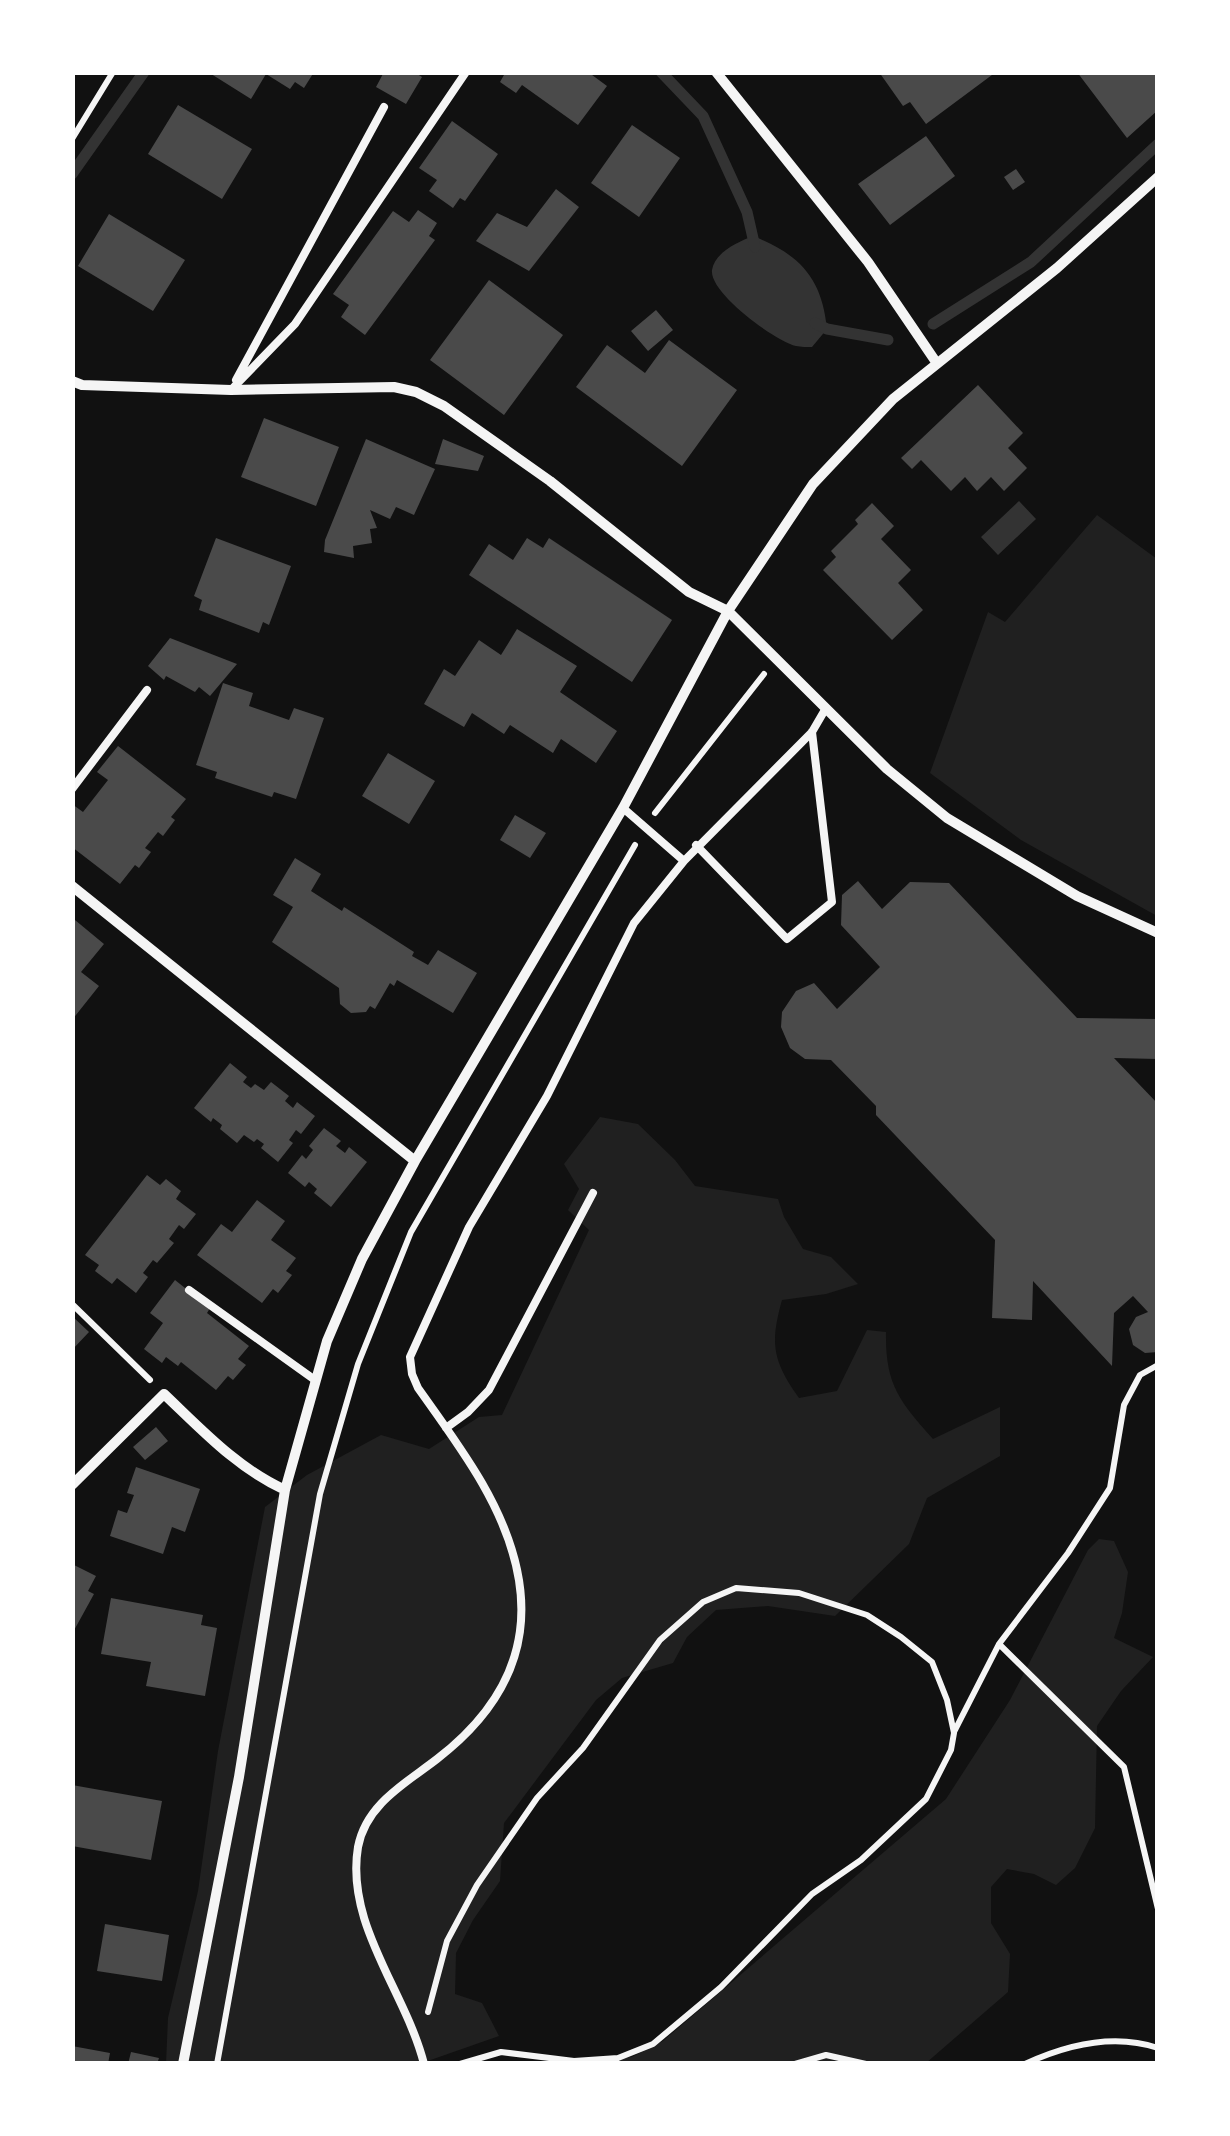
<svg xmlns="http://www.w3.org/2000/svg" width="1230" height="2136" viewBox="0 0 1230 2136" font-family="'Fira Sans',sans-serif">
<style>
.green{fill:#202020}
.water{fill:#333}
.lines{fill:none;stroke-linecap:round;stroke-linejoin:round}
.stream{stroke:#333;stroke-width:11}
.building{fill:#4a4a4a}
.path{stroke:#f5f5f5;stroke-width:6}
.service{stroke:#f5f5f5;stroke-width:8}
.minor{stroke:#f5f5f5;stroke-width:10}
</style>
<rect width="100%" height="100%" fill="#111"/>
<path class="green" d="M1097,515L1157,559V916L1021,840L930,773L988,612L1005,622Z
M600,1117L638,1124L675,1160L695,1186L778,1199L784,1217L803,1249L831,1257L858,1284L826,1294L782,1300C770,1343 772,1360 799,1398L837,1391L867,1330L886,1332C885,1384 899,1401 933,1439L1000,1407V1456L927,1498L909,1544L835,1616L768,1606L716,1610L687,1637L673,1663L622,1678L596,1700L504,1823L500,1881L473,1920L456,1953L455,1994L482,2003L499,2036L422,2063L166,2064L168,2018L198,1891L218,1751L265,1507L307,1475L381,1435L429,1449L479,1417L502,1415L589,1230L568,1210L579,1189L564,1164Z
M1099,1539L1114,1541L1128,1572L1122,1613L1114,1638L1153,1657L1121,1691L1097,1726L1095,1828L1075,1868L1056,1885L1034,1874L1007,1869L991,1887V1923L1010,1954L1008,1992L926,2063L566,2064L632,2057L663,2041L946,1799L1010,1700L1088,1550Z"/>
<path class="water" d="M753,236C801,255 822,279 827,329L812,347C807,347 801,347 796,346C775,341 709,293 712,270C715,252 738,242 753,236Z
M1019,501L1036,519L998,555L981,537Z"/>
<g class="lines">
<path class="stream" d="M661,72L703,116L747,212L755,247
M72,174L144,72
M815,323L827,329L888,340
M933,324L1031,262L1158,144"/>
</g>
<path class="building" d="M208,72H314L304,88L295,82L290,89L266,74L251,99Z
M384,72H414L422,77L406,104L376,87Z
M500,72H588L607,86L578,125L522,85L516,93L500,82L504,75Z
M879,72H996L926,124L910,102L903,106Z
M1077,72H1158V110L1127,138Z
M178,105L252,149L222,199L148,154Z
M452,121L498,154L465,201L460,198L453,208L429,191L437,180L419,168Z
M632,125L680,158L639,217L591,183Z
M926,136L955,176L890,225L858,184Z
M1016,169L1025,182L1013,190L1004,177Z
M556,189L579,207L529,271L476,241L497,213L527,227Z
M418,210L437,223L429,236L435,240L365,335L341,317L349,305L333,294L393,211L409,222Z
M109,214L185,260L153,311L78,266Z
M489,280L563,335L504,415L430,360Z
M656,310L673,330L648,351L631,331Z
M669,340L737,390L682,466L576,387L607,345L645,373Z
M978,385L1023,433L1008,448L1027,468L1004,491L991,477L977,491L965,477L951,491L921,460L912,469L901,458Z
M264,418L339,447L316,506L241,477Z
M366,439L435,469L414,515L396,507L390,519L370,510L377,528L370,529L372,543L353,546L354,558L324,552L325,540Z
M443,439L484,456L478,471L435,464Z
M872,503L894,526L881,539L911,570L898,583L923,610L892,640L823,570L836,557L831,551L858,524L855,520Z
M216,538L291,566L269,625L263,622L259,633L199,610L202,600L194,596Z
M527,538L543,548L549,538L672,620L632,682L469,575L489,544L513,560Z
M517,629L577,666L560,692L617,731L596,763L561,739L553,753L510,725L504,734L472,713L464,727L424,704L444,669L455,676L479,640L501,655Z
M170,638L237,664L210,696L199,687L195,692L166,676L164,680L148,666Z
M223,683L253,693L249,706L289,720L294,708L324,718L296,799L274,792L272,797L215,778L217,772L196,765Z
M118,746L186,799L171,817L175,820L163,836L158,832L145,848L151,852L139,868L135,865L120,884L72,847V804L83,812L108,780L97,772Z
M388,753L435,781L409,824L362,796Z
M515,815L546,833L530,858L500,840Z
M295,858L321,874L311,891L342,911L344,907L414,952L412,956L428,965L438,950L477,973L453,1013L397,980L394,986L390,983L375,1009L370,1006L366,1012L351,1013L340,1004L339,988L272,942L293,907L273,895Z
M858,881L882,909L910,882L949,883L1077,1018L1158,1019V1059L1114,1058L1158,1104V1352L1145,1353L1133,1345L1129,1329L1136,1317L1148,1312L1133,1296L1114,1313L1112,1366L1033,1281L1032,1320L992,1318L995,1240L876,1115V1106L831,1060L805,1059L790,1048L781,1027L782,1012L796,991L814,983L837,1009L880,967L841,925L842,895Z
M75,920L104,944L81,972L99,986L72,1020Z
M230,1063L247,1077L243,1082L251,1088L255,1084L264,1090L271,1082L289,1096L285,1101L293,1108L297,1102L315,1116L301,1134L296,1130L289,1140L293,1143L278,1162L261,1148L264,1144L257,1139L254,1142L244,1135L237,1143L220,1129L222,1125L213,1118L211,1122L194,1108Z
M324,1128L341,1141L336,1146L345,1153L349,1147L367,1162L331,1207L314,1193L317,1189L309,1182L305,1187L288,1173L302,1155L306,1159L313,1150L309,1146Z
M147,1175L160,1185L166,1179L181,1191L176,1199L196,1214L184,1229L179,1225L169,1239L174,1243L157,1263L153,1260L143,1273L148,1277L136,1293L117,1278L112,1284L95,1271L99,1265L85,1255Z
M257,1200L285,1221L271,1240L296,1258L286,1271L292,1275L278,1293L273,1289L262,1303L197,1255L221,1224L232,1232Z
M175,1280L210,1308L207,1313L249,1346L238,1359L246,1365L233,1380L228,1376L216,1390L181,1362L178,1366L166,1357L162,1363L144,1349L163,1323L150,1313Z
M72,1316L89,1332L72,1350Z
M156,1427L168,1441L145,1460L133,1447Z
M136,1467L200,1489L185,1532L172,1527L163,1554L110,1536L118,1510L127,1513L134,1495L127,1493Z
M72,1564L96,1576L88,1591L94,1594L72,1634Z
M111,1598L203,1615L201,1625L217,1628L205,1696L146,1686L151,1662L101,1654Z
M72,1785L162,1801L151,1860L72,1846Z
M105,1924L169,1935L162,1981L97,1971Z
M72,2046L110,2053L108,2064H72Z
M131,2052L159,2058L157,2064H128Z"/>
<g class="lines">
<path class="path" d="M72,139L113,72
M655,813L764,674
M72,1304L150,1380
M999,1644L1124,1767L1158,1909
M954,1732L999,1644L1068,1553L1110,1488L1124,1405L1140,1375L1158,1365
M428,2012L447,1941L477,1885L537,1798L583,1748L660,1640L703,1602L736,1588L799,1593L867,1615L901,1637L932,1662L947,1700L954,1733L951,1750L926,1799L861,1860L812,1894L721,1987L653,2044L618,2058L574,2061L501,2052L460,2064
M217,2064L320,1494L358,1364L411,1232L635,845
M795,2064L826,2055L866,2064
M1025,2064C1066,2045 1113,2033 1158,2048"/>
<path class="service" d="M236,380L384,107
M231,390L295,324L466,72
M72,789L147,690
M696,845L787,939L832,902L812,732
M684,861L812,732L826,708
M189,1290L315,1380
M446,1428L468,1412L489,1390L593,1193
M424,2064C406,1992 345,1925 358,1847C366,1804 406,1783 437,1759C537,1682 543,1589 482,1483C463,1450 440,1419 418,1388L412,1374L410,1357L469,1227L547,1096L634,923L684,861L623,808"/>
<path class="minor" d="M716,72L868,262L936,362
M72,381L82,385L231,390L394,387L416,392L444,406L550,481L689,592L728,611L887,769L947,818L1077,896L1158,933
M72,886L415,1161
M72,1485L164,1394C202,1430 237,1468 285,1490
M183,2064L239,1777L285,1490L327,1341L362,1259L415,1161L623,808L728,611L813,484L893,399L1057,268L1158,177"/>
</g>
<rect width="1230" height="2136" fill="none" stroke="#ffffff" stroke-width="150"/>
</svg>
